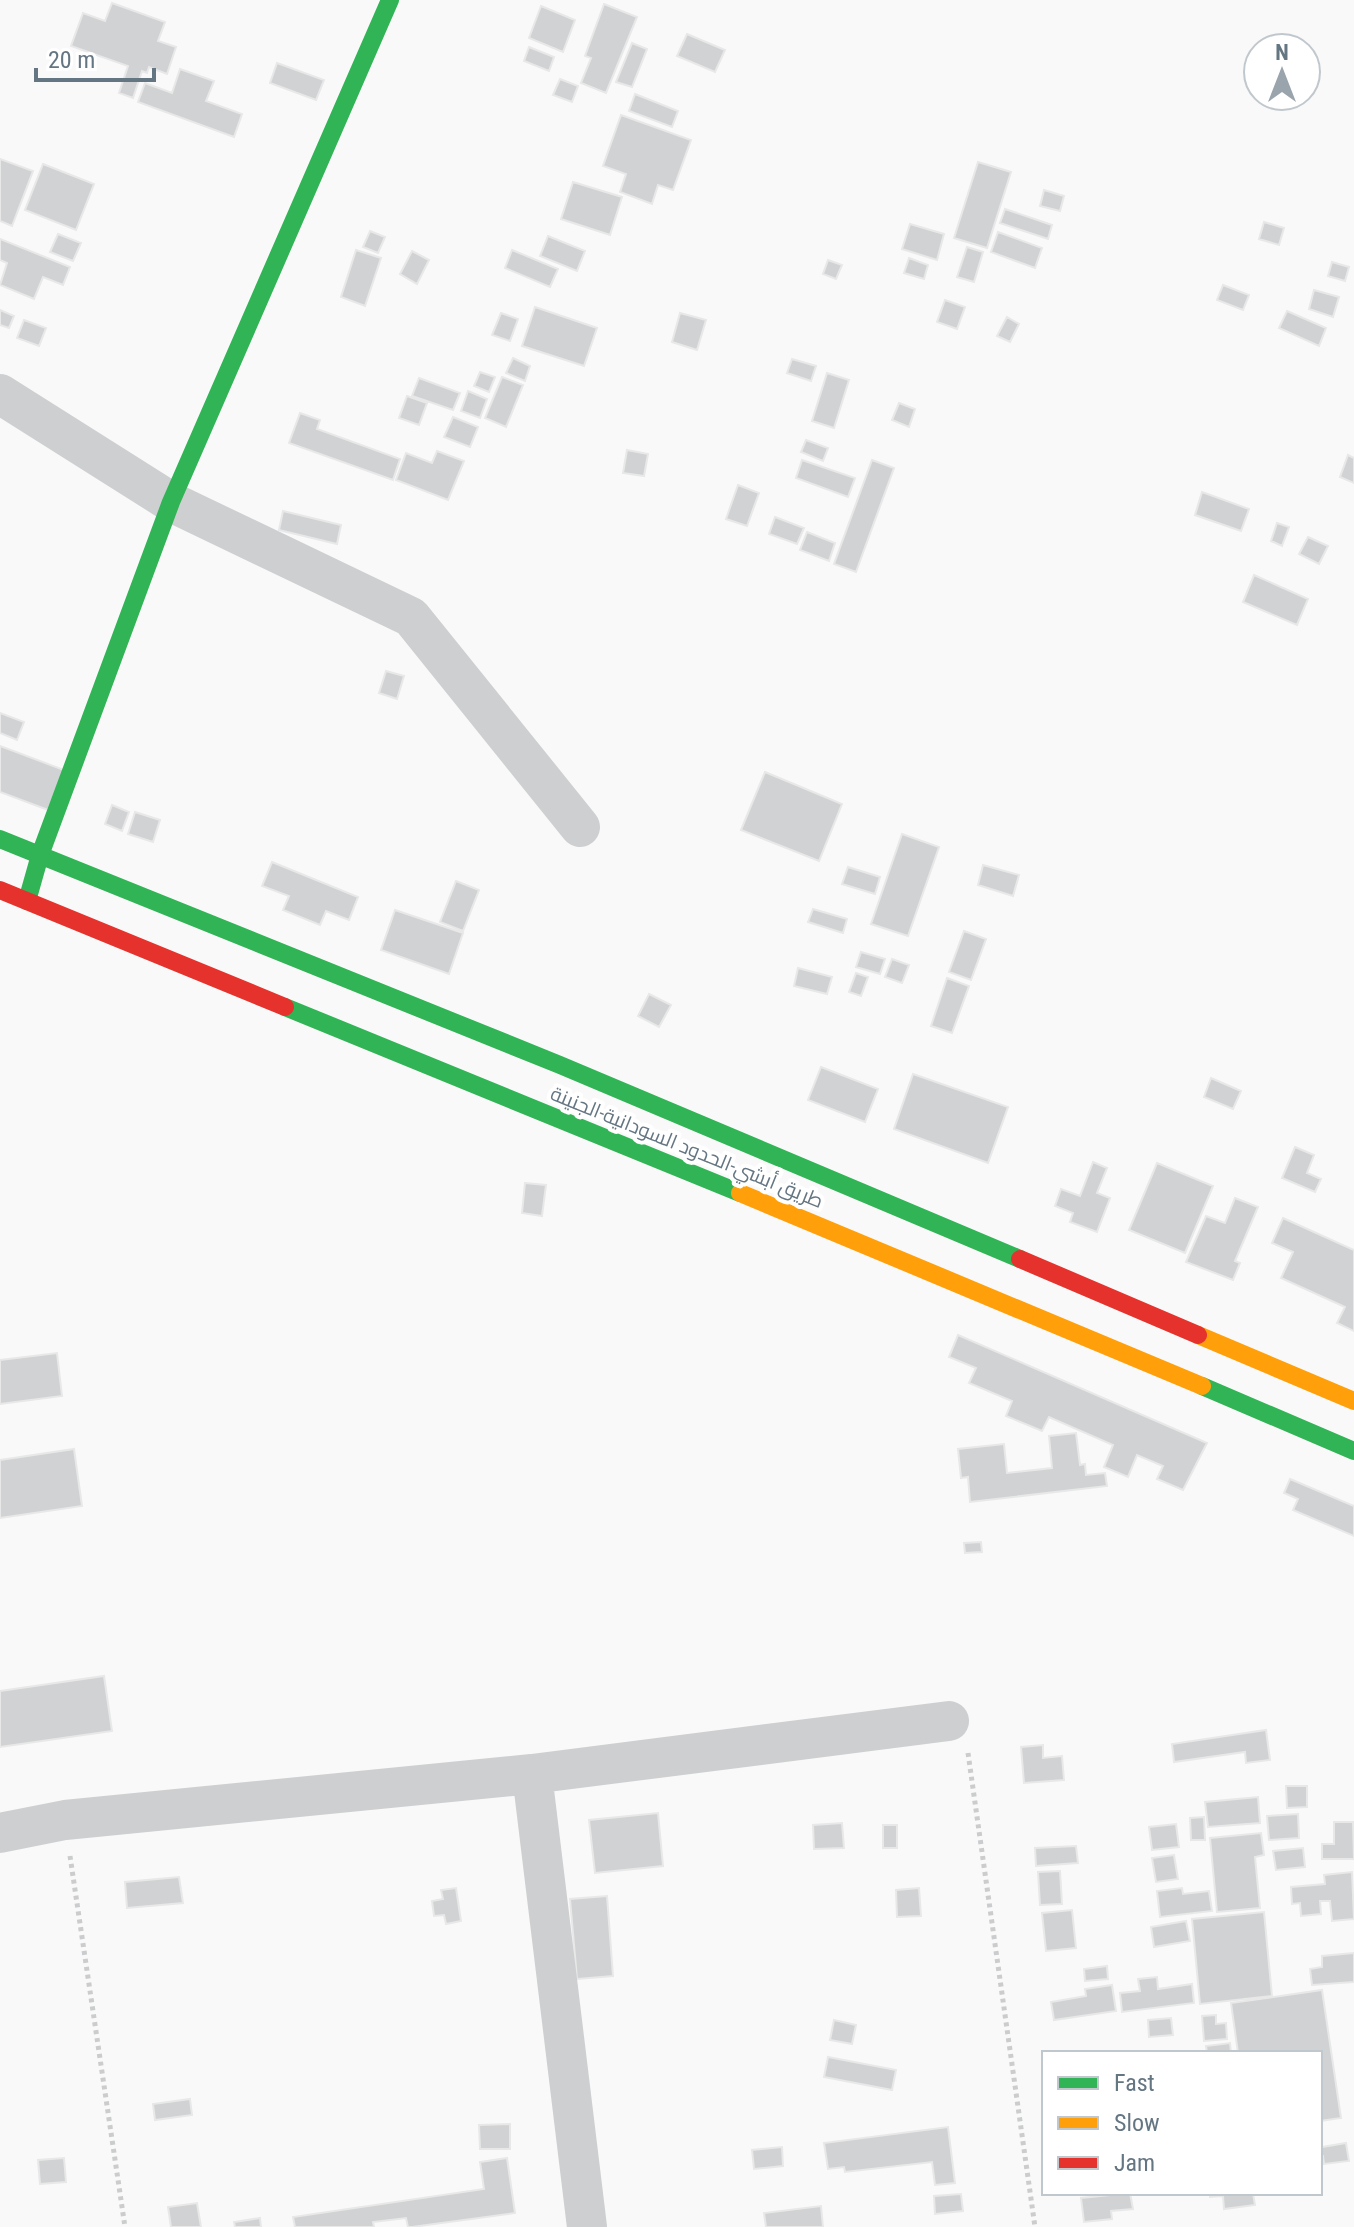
<svg xmlns="http://www.w3.org/2000/svg" width="1354" height="2227" viewBox="0 0 1354 2227" font-family="'Roboto Condensed',Cairo,sans-serif">
<style>
.building{fill:#d0d2d3;stroke:#e8e8e8;stroke-width:2}
.lines{fill:none;stroke-linecap:round;stroke-linejoin:round}
.path{stroke:#cbcccd;stroke-width:5;stroke-dasharray:4 4;stroke-linecap:butt}
.street{stroke:#cecfd0;stroke-width:40}
.fast{stroke:#30b455;stroke-width:18}
.slow{stroke:#ff9f0a;stroke-width:18}
.jam{stroke:#e5322d;stroke-width:18}
.labels{text-anchor:middle;dominant-baseline:central;stroke-width:8;stroke-linejoin:round;paint-order:stroke}
.street-label{font-size:20px;fill:#657683;stroke:#fff}
</style>
<rect width="100%" height="100%" fill="#f9f9f9"/>
<path class="building" d="M112,3L165,22L158,41L176,47L167,74L149,67L147,73L142,71L133,98L119,93L128,66L71,46L83,13L105,21Z
M604,4L637,17L606,93L581,83L591,58L585,56Z
M541,6L575,20L563,52L529,38Z
M687,34L725,50L715,72L677,56Z
M632,43L647,49L632,87L616,82Z
M529,47L554,57L549,71L524,61Z
M277,63L324,80L316,100L270,83Z
M180,69L214,81L206,101L242,114L234,137L138,102L145,83L172,93Z
M560,79L578,86L572,102L553,95Z
M635,94L678,111L672,127L629,111Z
M621,115L691,140L673,190L658,185L652,204L620,192L626,174L603,166Z
M0,159L33,171L12,226L0,221Z
M978,162L1011,172L987,248L954,238Z
M43,164L94,184L76,230L25,210Z
M573,182L622,197L610,235L561,219Z
M1044,190L1064,196L1060,211L1040,206Z
M1005,209L1052,225L1048,239L1000,223Z
M1264,222L1284,228L1279,245L1259,239Z
M910,224L944,234L937,260L902,249Z
M370,231L385,237L378,253L363,247Z
M998,232L1042,248L1035,268L991,252Z
M58,234L81,243L73,261L50,252Z
M548,236L585,251L577,271L540,256Z
M0,239L70,267L63,285L43,277L34,299L0,285L7,263L0,260Z
M967,247L983,252L974,282L957,277Z
M356,250L381,258L365,306L341,297Z
M512,250L558,269L550,287L505,268Z
M412,251L429,260L417,284L400,274Z
M909,258L928,265L924,279L904,273Z
M828,260L842,265L836,279L823,274Z
M1332,262L1349,267L1345,281L1328,276Z
M1223,285L1249,295L1243,310L1217,300Z
M1314,290L1339,297L1333,317L1309,309Z
M945,300L965,307L957,329L937,322Z
M535,307L597,328L584,366L522,346Z
M0,310L14,316L9,328L0,325Z
M1287,311L1326,328L1319,346L1279,328Z
M501,313L518,319L510,341L492,335Z
M680,313L706,320L697,350L672,342Z
M1007,317L1019,324L1010,342L997,336Z
M24,320L46,328L39,346L17,338Z
M513,358L530,366L525,381L506,373Z
M792,359L816,366L811,381L787,373Z
M480,372L495,377L489,392L474,386Z
M827,373L849,380L834,428L812,421Z
M502,377L523,385L506,427L485,418Z
M419,378L460,393L453,410L412,396Z
M468,391L487,399L480,418L461,411Z
M407,396L427,403L419,425L399,418Z
M899,403L915,409L909,427L892,420Z
M300,413L320,420L317,429L400,459L393,480L289,443Z
M453,417L478,427L470,447L444,437Z
M806,440L828,448L823,461L801,452Z
M627,450L648,454L644,476L623,473Z
M437,451L464,461L448,500L396,480L406,453L432,463Z
M1348,455L1354,458V483L1340,477Z
M802,460L855,478L848,497L796,478Z
M872,460L894,468L856,572L834,564Z
M738,485L759,493L747,526L726,519Z
M1202,492L1249,509L1241,531L1195,515Z
M283,511L341,525L337,544L279,530Z
M775,517L804,528L797,544L769,534Z
M1277,523L1289,527L1282,546L1271,541Z
M807,532L835,543L829,561L800,550Z
M1308,537L1328,546L1319,564L1299,554Z
M1254,575L1308,599L1297,625L1243,602Z
M386,671L404,676L397,699L379,693Z
M0,713L24,722L17,740L0,733Z
M0,746L64,770L48,810L0,792Z
M765,772L842,804L819,861L741,830Z
M112,805L129,812L122,831L105,824Z
M135,812L160,820L153,842L128,834Z
M902,834L939,847L908,936L871,924Z
M272,862L358,897L349,920L326,911L320,925L283,910L289,896L262,886Z
M983,865L1019,875L1013,896L978,885Z
M848,867L880,877L875,894L842,884Z
M456,881L479,890L463,931L440,922Z
M813,909L847,919L843,933L808,922Z
M395,910L463,933L449,974L381,950Z
M964,931L986,939L971,980L949,972Z
M861,952L885,959L880,974L856,967Z
M892,959L909,965L902,983L885,977Z
M798,968L832,977L827,994L794,986Z
M856,973L868,977L861,996L849,992Z
M947,978L969,986L952,1033L931,1026Z
M649,994L671,1005L659,1027L638,1016Z
M821,1067L878,1089L865,1122L808,1100Z
M913,1074L1008,1107L988,1163L894,1129Z
M1211,1078L1241,1091L1233,1109L1204,1097Z
M1295,1147L1314,1155L1307,1173L1321,1179L1315,1192L1282,1178Z
M1093,1162L1107,1168L1097,1193L1110,1198L1097,1232L1070,1222L1073,1213L1055,1206L1061,1189L1080,1196Z
M1157,1163L1213,1186L1185,1253L1129,1230Z
M525,1183L546,1185L542,1216L522,1213Z
M1235,1198L1258,1207L1235,1261L1240,1263L1233,1280L1186,1262L1206,1216L1225,1223Z
M1283,1218L1354,1250V1331L1337,1323L1345,1307L1281,1278L1293,1252L1272,1243Z
M958,1335L1207,1443L1183,1490L1157,1479L1163,1466L1137,1455L1128,1477L1104,1467L1113,1445L1049,1417L1042,1431L1006,1416L1012,1401L969,1383L976,1368L949,1357Z
M57,1353L62,1396L0,1404V1360Z
M1076,1433L1080,1465L1085,1464L1086,1475L1105,1473L1107,1486L970,1502L968,1477L961,1478L958,1449L1004,1444L1007,1473L1052,1468L1049,1436Z
M74,1449L82,1506L0,1518V1460Z
M1290,1479L1354,1506V1536L1293,1510L1298,1499L1284,1493Z
M981,1542L982,1552L965,1553L964,1543Z
M104,1676L112,1731L0,1747V1691Z
M1266,1730L1270,1760L1246,1763L1245,1752L1174,1762L1172,1744Z
M1043,1745V1758L1062,1756L1064,1780L1024,1783L1021,1747Z
M1286,1786H1307V1807L1287,1808Z
M1258,1797L1260,1823L1208,1827L1205,1802Z
M658,1813L663,1866L595,1873L589,1820Z
M1298,1814L1299,1838L1269,1840L1267,1816Z
M1204,1817L1205,1840H1191L1190,1818Z
M1334,1822H1353L1354,1859H1322V1844H1334Z
M842,1823L844,1848L814,1849L813,1825Z
M1176,1824L1179,1847L1152,1850L1149,1827Z
M883,1825H897V1848H883Z
M1261,1833L1264,1855L1255,1857L1260,1908L1217,1912L1210,1838Z
M1076,1846L1078,1863L1036,1866L1035,1848Z
M1303,1848L1305,1867L1276,1870L1273,1851Z
M1174,1855L1178,1879L1156,1882L1152,1858Z
M1060,1871L1062,1904L1040,1905L1038,1872Z
M1352,1872L1354,1919L1332,1921L1330,1901H1320L1321,1914L1301,1916L1300,1903L1292,1904L1291,1887L1325,1884L1324,1875Z
M179,1877L183,1903L127,1908L125,1882Z
M456,1888L461,1921L446,1924L444,1915L434,1916L432,1901L443,1899L441,1890Z
M919,1888L921,1916L897,1917L896,1890Z
M1182,1888L1183,1894L1209,1891L1212,1911L1160,1917L1157,1891Z
M607,1896L613,1976L577,1979L570,1899Z
M1072,1910L1076,1948L1046,1951L1042,1913Z
M1264,1912L1272,1996L1200,2004L1192,1919Z
M1186,1921L1190,1941L1154,1947L1151,1927Z
M1354,1953V1982L1312,1985L1310,1969L1322,1967V1956Z
M1107,1966L1108,1979L1085,1981L1084,1969Z
M1157,1977L1158,1989L1192,1984L1194,2003L1122,2012L1120,1993L1140,1991L1138,1979Z
M1112,1985L1116,2011L1054,2020L1051,2002L1086,1996L1085,1989Z
M1322,1990L1341,2118L1320,2121V2053H1238L1231,2003Z
M1216,2015V2024L1226,2023L1227,2039L1204,2041L1202,2016Z
M1171,2018L1173,2035L1149,2037L1148,2020Z
M834,2020L856,2025L852,2044L830,2040Z
M1230,2043L1231,2053H1207L1206,2046Z
M828,2057L896,2070L892,2090L824,2077Z
M190,2099L192,2115L155,2120L153,2104Z
M510,2124V2149H480L479,2125Z
M948,2127L955,2183L935,2185L932,2162L845,2172L844,2167L828,2169L824,2143Z
M1320,2135L1322,2147L1346,2143L1349,2161L1324,2164L1323,2156H1320Z
M782,2147L783,2166L754,2169L752,2150Z
M64,2158L66,2182L40,2184L38,2160Z
M507,2158L515,2213L412,2227H408L406,2218L373,2222L374,2227H295L293,2217L484,2189L480,2162Z
M1130,2193L1133,2209L1111,2211L1112,2219L1084,2222L1081,2198Z
M1210,2193H1253L1255,2205L1224,2209L1223,2196L1210,2197Z
M961,2194L963,2211L935,2214L934,2196Z
M197,2203L201,2227H171L168,2207Z
M821,2206L823,2227H766L764,2213Z
M260,2218L261,2227H235L234,2222Z"/>
<g class="lines">
<path class="path" d="M968,1753L1035,2227
M70,1856L125,2227"/>
<path class="street" d="M0,394L171,502L411,617L580,827
M532,1774L587,2227
M0,1833L65,1820L532,1774L949,1721"/>
<path class="fast" d="M0,839L560,1065L1020,1259
M27,901L40,855L171,502L390,0
M285,1007L740,1193
M1202,1386L1354,1451"/>
<path class="slow" d="M740,1193L1202,1386
M1198,1335L1354,1401"/>
<path class="jam" d="M0,890L285,1007
M1020,1259L1198,1335"/>
</g>
<g class="labels">
<g class="street-label">
<text transform="translate(687 1147) rotate(22)">طريق أبشي-الحدود السودانية-الجنينة</text>
</g>
</g>
<rect x="1042" y="2051" width="280" height="144" fill="#ffffff" stroke="#c1c8cd" stroke-width="2"/>
<rect x="1058" y="2077" width="40" height="12" fill="#30b455" stroke="#c1c8cd" stroke-width="2"/>
<text x="1114" y="2091" font-size="24" fill="#657683">Fast</text>
<rect x="1058" y="2117" width="40" height="12" fill="#ff9f0a" stroke="#c1c8cd" stroke-width="2"/>
<text x="1114" y="2131" font-size="24" fill="#657683">Slow</text>
<rect x="1058" y="2157" width="40" height="12" fill="#e5322d" stroke="#c1c8cd" stroke-width="2"/>
<text x="1114" y="2171" font-size="24" fill="#657683">Jam</text>
<g transform="translate(1282 72)"><circle r="38" fill="#ffffff" stroke="#c1c8cd" stroke-width="2"/>
<path d="M0-6L14 30L0 20L-14 30Z" fill="#99a4ac"/>
<text y="-12" font-size="22" font-weight="bold" text-anchor="middle" fill="#657683">N</text>
</g>
<path d="M36 68v12h118v-12" fill="none" stroke="#657683" stroke-width="4"/>
<text x="48" y="68" font-size="24" fill="#657683" stroke="#ffffff" stroke-width="6" paint-order="stroke">20 m</text>
</svg>
